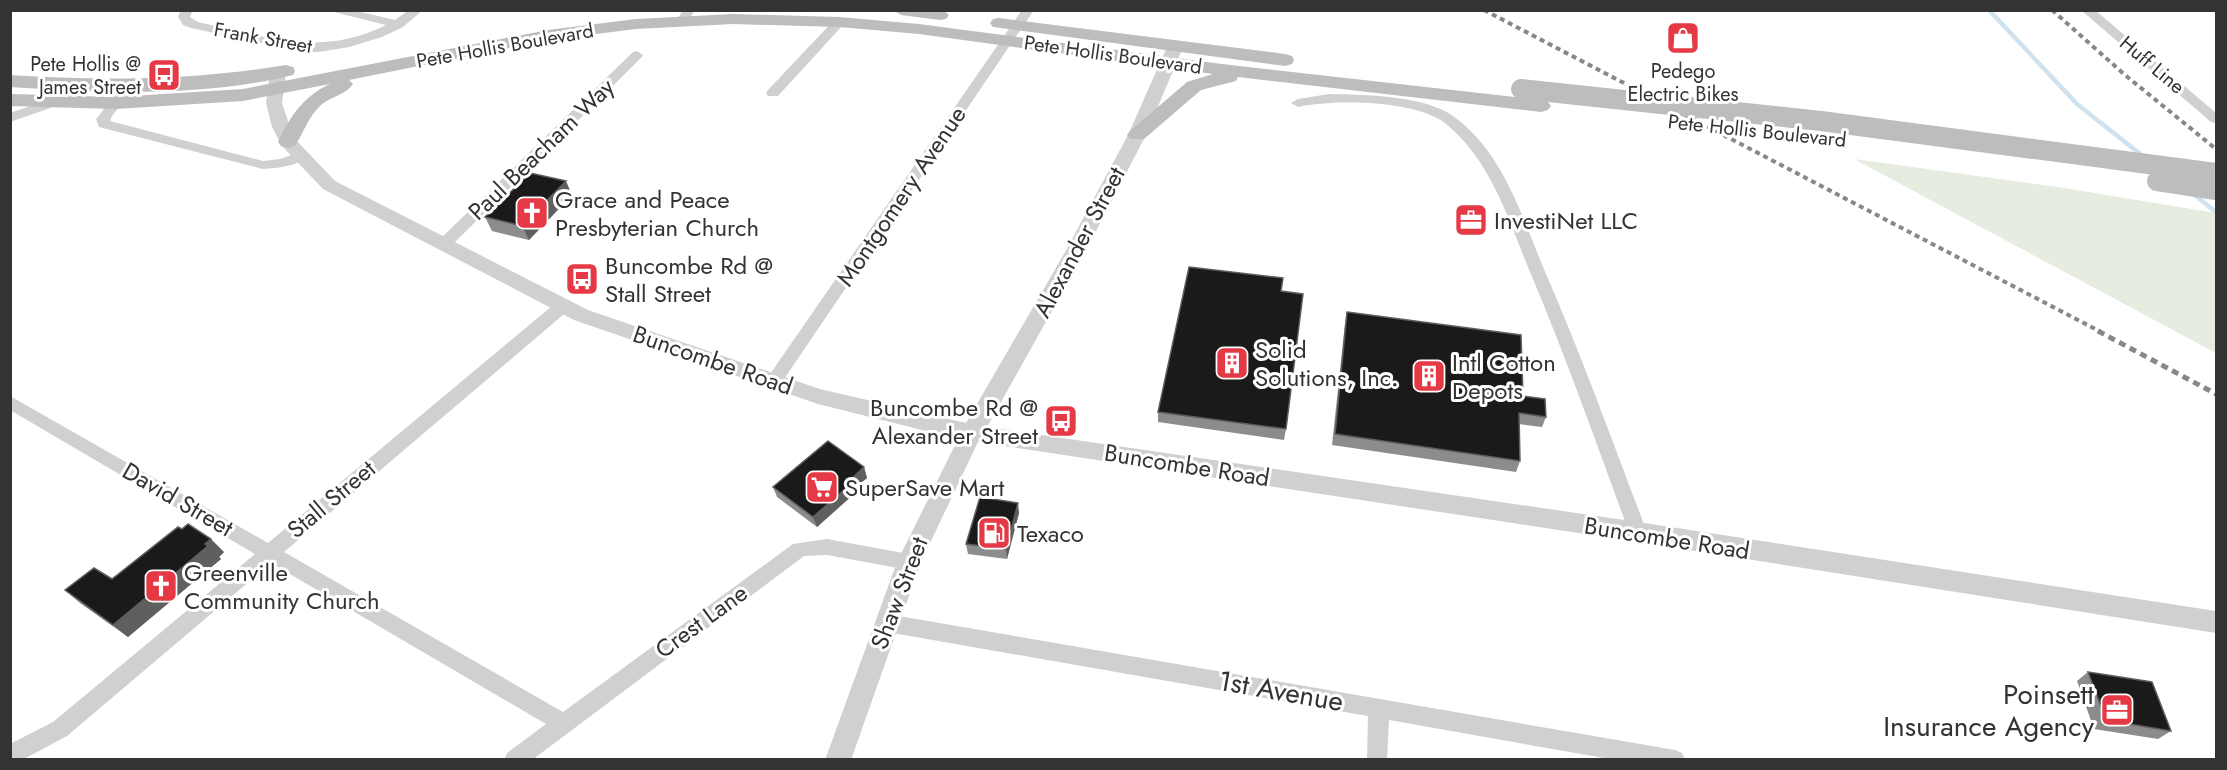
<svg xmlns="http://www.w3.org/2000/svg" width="2227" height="770" viewBox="0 0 2227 770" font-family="Jost,sans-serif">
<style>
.green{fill:#e6ecdf}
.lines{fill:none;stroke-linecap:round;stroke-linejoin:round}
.stream{stroke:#cfe2ee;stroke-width:4.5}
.minor{fill:#d0d0d0;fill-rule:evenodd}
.tertiary{fill:#d0d0d0;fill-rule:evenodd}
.secondary{fill:#bdbdbd;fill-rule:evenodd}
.rail-far1{stroke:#888;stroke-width:4;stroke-dasharray:5 4;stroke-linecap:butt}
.rail{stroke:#888;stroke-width:5;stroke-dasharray:7 5;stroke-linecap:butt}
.secondary-bridge{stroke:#bdbdbd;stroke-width:20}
.wall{fill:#8c8c8c}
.shaded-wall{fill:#5f5f5f}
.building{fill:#1a1a1a;stroke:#5f5f5f;stroke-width:1.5}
.labels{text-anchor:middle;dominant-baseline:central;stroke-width:6;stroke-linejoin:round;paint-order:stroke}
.far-street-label{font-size:20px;fill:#333;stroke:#fff}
.far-poi-label{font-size:20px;fill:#333;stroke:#fff;text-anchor:end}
.street-label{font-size:24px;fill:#333;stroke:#fff}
.poi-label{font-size:24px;fill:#333;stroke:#fff;text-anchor:start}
.near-street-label{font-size:28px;fill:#333;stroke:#fff}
.near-poi-label{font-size:28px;fill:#333;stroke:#fff;text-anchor:end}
</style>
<rect width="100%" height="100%" fill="#fff"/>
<path class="green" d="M1854,159L2058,187L2216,213V353Z"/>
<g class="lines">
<path class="stream" d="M1989,10L2077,104L2144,157
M2192,193L2216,212"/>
<path class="minor" d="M181,10H193L190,17L198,22C267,37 319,58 386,25L326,10H352L395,20L409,10H423L403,27L382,37L349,47L319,52H303L191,28L183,25L178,17Z
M683,10H695L686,24L682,25L676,21Z
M1022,10H1034L780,385L774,387L768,385L766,381L768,377Z
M2081,10H2095L2216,113V123L2211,122Z
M839,18L845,22L843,25L778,96H768L766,93L768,90L835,19Z
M637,51L643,55L641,58L450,247H440L438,243L440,239L633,52Z
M131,81L137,85L112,116L110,121L263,161L280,159L300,152L307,156C297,167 277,168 263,169L99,127L96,119L126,82Z
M1329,94C1365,95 1423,95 1453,116C1504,152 1523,220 1546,274C1583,359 1614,446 1647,532L1644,537L1638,540L1632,537L1629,532C1597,445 1566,357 1530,272C1508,219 1491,160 1445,123C1415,100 1334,99 1298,107L1291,103L1298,99Z
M51,99L58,103L56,106L10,122V113Z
M564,299L570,301L572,305L570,309L284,552L563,712L793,544L827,539L909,554L916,556L918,562L916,568L909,570L827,555L804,556L532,760H504L507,753L546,724L271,563L67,736L22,760H10V744L53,722L255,554L10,410V396L268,543L558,301Z
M887,614L1675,750L1682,753L1685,760H1615L1389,720L1387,760H1367L1368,716L887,632L880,629L877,623L880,617Z"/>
<path class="tertiary" d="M1175,42L1183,47L1146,135L1084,254L987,427L1638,522L2216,611V633L1638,542L978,442L921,562L851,760H825L897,562L958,439L818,404L574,320L323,189L282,146L272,127L266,103L270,72L272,69H284L286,72L282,103L290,127L296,140L335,181L588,310L820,389L966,423L1064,254L1128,135L1167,47Z"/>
<path class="secondary" d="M893,10H943L949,15L946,19L940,20L901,15Z
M733,14L839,17L919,24L1222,64L1541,100L1548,102L1551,106L1548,110L1541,112L1238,77L1236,81L1201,90L1144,139H1130L1127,135L1130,131L1187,82L1213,74L919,34L839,27L733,24L636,29L548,40L349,80L353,84C347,94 330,97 321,105C308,117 304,132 295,146L288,148L281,146L278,142C290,116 304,96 330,84L243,101L115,109L10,106V94L115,97L243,89L548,30L636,19Z
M999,18L1285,54L1292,56L1294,60L1292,64L1285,66L993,27L990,23L993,19Z
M286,65L293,67L295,71L293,75C206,97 100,93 10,87V75C103,81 194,80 286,65Z"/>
<path class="rail-far1" d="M1484,10L2101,332
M2052,10L2125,75L2216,149"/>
<path class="rail" d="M2098,331L2216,394"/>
<path class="secondary-bridge" d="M1521,89L1821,121L2216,173
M2157,181L2216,190"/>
</g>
<path class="wall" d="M572,195L529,240L492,231L485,217Z
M1281,291L1286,429L1284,440L1158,422V412Z
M1347,312L1523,396L1546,417L1542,427L1519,424L1520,461L1516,472L1332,445L1345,323Z
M864,467L867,478L853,489L855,493L817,527L777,497L773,487Z
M1019,513L1007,559L968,554L966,544Z
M182,529L224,552L219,557L221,559L128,637L80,603L65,590L112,579Z
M2088,672L2171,731L2158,739L2094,729L2077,681Z"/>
<path class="shaded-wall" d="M566,181L572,195L529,240L522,226Z
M864,467L867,478L853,489L855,493L817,527L813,517L849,481Z
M1018,503L1019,513L1007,559L1006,549Z
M211,539L224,552L219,557L221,559L128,637L113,625Z"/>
<path class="building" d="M530,173L566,181L522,226L485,217Z
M1189,267L1283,278L1281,291L1303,294L1286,429L1158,412Z
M1347,312L1521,335L1523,396L1545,399L1546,417L1519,413L1520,461L1335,434Z
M828,441L864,467L849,481L852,483L813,517L773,487Z
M980,497L1018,503L1006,549L966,544Z
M188,524L211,539L205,544L208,546L113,625L65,590L94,568L112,579L178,527L182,529Z
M2088,672L2152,682L2171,731L2106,720Z"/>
<defs>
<g id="shop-square" transform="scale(1.725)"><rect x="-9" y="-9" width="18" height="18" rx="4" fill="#e63946" stroke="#fff"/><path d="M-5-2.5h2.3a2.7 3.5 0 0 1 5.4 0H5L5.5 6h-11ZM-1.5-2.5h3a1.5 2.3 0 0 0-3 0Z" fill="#fff"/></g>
<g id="bus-square" transform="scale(1.725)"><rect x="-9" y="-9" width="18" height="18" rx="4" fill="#e63946" stroke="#fff"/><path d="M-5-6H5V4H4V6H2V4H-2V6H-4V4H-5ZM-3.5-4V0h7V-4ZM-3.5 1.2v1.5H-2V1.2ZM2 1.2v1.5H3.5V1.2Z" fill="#fff"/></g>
<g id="church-square" transform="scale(1.725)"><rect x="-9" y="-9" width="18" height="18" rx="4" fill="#e63946" stroke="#fff"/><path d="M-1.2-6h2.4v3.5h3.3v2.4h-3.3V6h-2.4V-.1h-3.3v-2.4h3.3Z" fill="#fff"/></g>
<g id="office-square" transform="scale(1.725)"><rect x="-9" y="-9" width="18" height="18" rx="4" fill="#e63946" stroke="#fff"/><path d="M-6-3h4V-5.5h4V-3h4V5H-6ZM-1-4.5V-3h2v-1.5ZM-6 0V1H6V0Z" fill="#fff"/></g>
<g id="building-square" transform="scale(1.725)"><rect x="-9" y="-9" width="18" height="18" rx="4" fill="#e63946" stroke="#fff"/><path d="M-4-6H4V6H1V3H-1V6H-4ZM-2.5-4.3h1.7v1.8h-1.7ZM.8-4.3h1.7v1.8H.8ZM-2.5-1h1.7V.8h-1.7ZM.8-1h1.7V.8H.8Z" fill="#fff"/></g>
<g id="supermarket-square" transform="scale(1.725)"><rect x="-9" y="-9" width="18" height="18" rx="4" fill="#e63946" stroke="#fff"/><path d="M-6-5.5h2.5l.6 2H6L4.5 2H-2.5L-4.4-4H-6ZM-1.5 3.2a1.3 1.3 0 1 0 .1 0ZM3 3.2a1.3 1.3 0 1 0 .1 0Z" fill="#fff"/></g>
<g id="fuel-square" transform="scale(1.725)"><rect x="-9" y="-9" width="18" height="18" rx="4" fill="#e63946" stroke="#fff"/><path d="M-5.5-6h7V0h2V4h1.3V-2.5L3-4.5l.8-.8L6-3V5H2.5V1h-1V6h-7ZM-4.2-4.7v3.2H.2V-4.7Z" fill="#fff"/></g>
</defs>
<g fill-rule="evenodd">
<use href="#shop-square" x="1683" y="38"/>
<use href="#bus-square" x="164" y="75"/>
<use href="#church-square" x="532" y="213"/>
<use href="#office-square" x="1471" y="220"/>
<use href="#bus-square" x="582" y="279"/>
<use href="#building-square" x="1232" y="363"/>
<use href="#building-square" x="1429" y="376"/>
<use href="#bus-square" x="1061" y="421"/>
<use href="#supermarket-square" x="822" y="487"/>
<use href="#fuel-square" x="994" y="533"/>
<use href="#church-square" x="161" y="586"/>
<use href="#office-square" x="2117" y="710"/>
</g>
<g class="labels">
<g class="far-street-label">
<text transform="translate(263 38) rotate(10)">Frank Street</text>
<text transform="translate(505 46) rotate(-10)">Pete Hollis Boulevard</text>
<text transform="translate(1113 55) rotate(8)">Pete Hollis Boulevard</text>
<text transform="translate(2152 65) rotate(40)">Huff Line</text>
<text transform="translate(1757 131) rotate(6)">Pete Hollis Boulevard</text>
</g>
<g class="far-poi-label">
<text x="141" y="64">Pete Hollis @<tspan x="141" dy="23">James Street</tspan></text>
<text x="1683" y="71" text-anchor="middle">Pedego<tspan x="1683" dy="23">Electric Bikes</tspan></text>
</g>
<g class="street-label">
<text transform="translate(541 149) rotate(-44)">Paul Beacham Way</text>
<text transform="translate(901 196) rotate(-56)">Montgomery Avenue</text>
<text transform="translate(1079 242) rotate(-62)">Alexander Street</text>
<text transform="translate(713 360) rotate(19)">Buncombe Road</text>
<text transform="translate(1187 465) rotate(9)">Buncombe Road</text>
<text transform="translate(178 499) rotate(30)">David Street</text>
<text transform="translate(331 499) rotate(-40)">Stall Street</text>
<text transform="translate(1667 538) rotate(9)">Buncombe Road</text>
<text transform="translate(899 593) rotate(-69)">Shaw Street</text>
<text transform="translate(701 621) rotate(-36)">Crest Lane</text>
</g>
<g class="poi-label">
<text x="555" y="199">Grace and Peace<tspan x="555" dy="28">Presbyterian Church</tspan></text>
<text x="1494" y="220">InvestiNet LLC</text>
<text x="605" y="265">Buncombe Rd @<tspan x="605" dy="28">Stall Street</tspan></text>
<text x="1255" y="349">Solid<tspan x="1255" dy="28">Solutions, Inc.</tspan></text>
<text x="1452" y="362">Intl Cotton<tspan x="1452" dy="28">Depots</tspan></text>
<text x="1038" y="407" text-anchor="end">Buncombe Rd @<tspan x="1038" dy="28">Alexander Street</tspan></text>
<text x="845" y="487">SuperSave Mart</text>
<text x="1017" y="533">Texaco</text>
<text x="184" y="572">Greenville<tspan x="184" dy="28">Community Church</tspan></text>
</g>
<g class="near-street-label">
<text transform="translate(1281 691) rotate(10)">1st Avenue</text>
</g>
<g class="near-poi-label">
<text x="2094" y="694">Poinsett<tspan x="2094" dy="32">Insurance Agency</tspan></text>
</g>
</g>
<rect width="2227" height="770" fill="none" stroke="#333333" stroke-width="24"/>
</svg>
